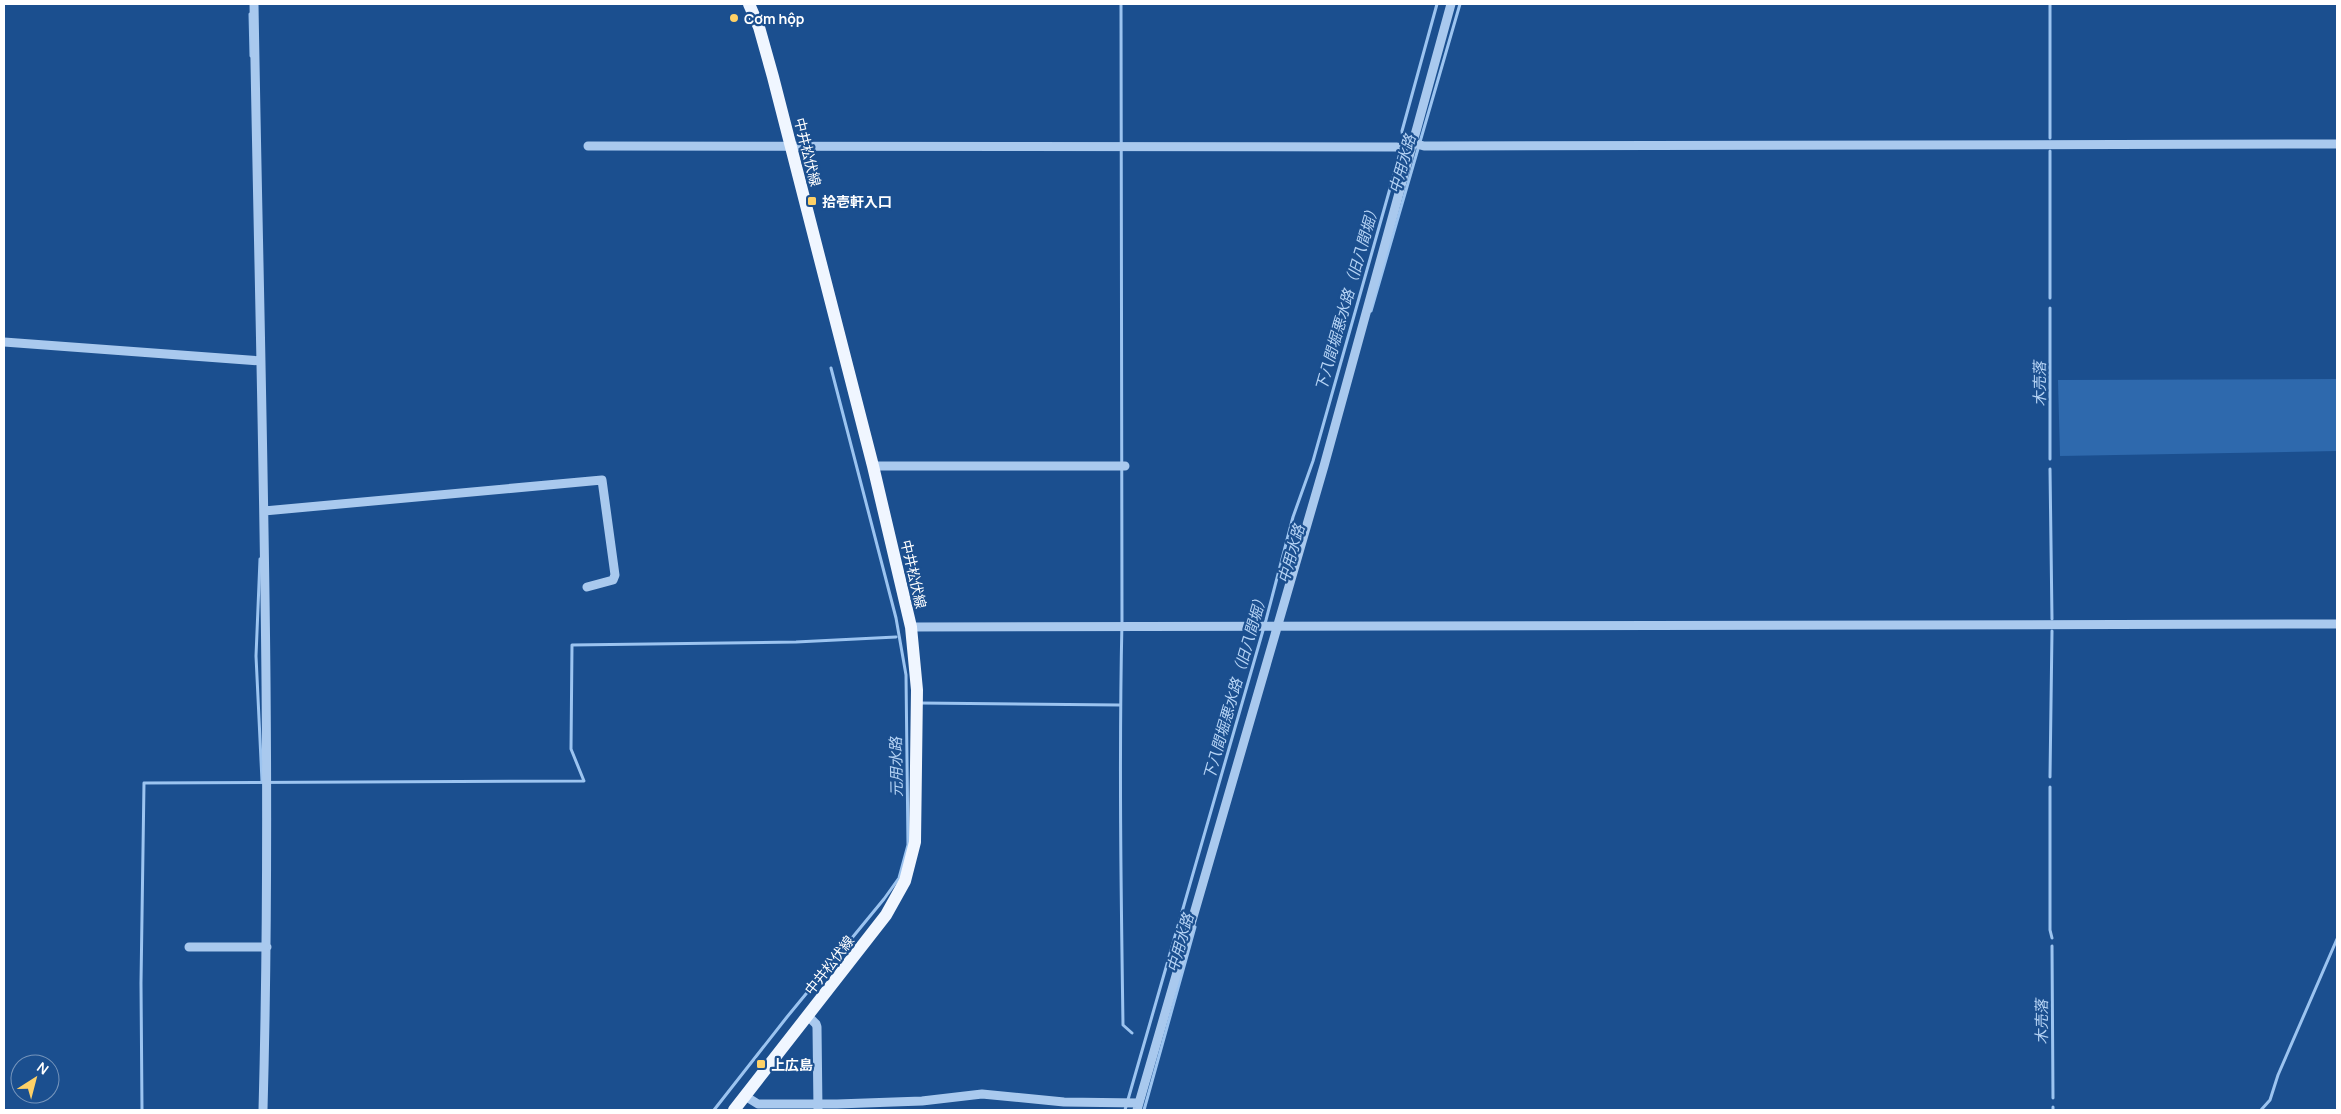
<svg xmlns="http://www.w3.org/2000/svg" width="2341" height="1114" viewBox="0 0 2341 1114" font-family="Manrope,'Noto Sans JP',sans-serif">
<style>
.green{fill:#2e69ad}
.lines{fill:none;stroke-linecap:round;stroke-linejoin:round}
.stream{stroke:#9cc4f0;stroke-width:3}
.minor{stroke:#a9c9ee;stroke-width:9}
.major{stroke:#f0f6ff;stroke-width:12}
.poi-dot{fill:#ffd166;stroke:#1b4f8f;stroke-width:2}
.labels{text-anchor:middle;dominant-baseline:central;stroke-width:4.5;stroke-linejoin:round;paint-order:stroke}
.poi-label{font-size:14px;font-weight:bold;fill:#fff;stroke:#1b4f8f;text-anchor:start}
.street-label{font-size:14px;fill:#fff;stroke:#1b4f8f}
.water-label{font-size:15px;font-style:italic;fill:#b5d3f5;stroke:#1b4f8f}
</style>
<rect width="100%" height="100%" fill="#1b4f8f"/>
<path class="green" d="M2337,379V451L2060,456L2058,380Z"/>
<g class="lines">
<path class="stream" d="M1121,4L1122,621C1119,756 1121,891 1123,1025L1132,1033
M2050,4V138
M250,14L251,56
M1403,139L1402,131L1437,4
M2050,151V298
M1371,311L1460,4
M2050,459V308
M2050,469L2052,619
M260,559L256,656L262,781
M920,703L1119,705
M2050,777L2052,631
M2050,787V930L2052,938
M2052,946L2053,1098
M142,1110L141,983L144,783L584,781L571,749L572,645L796,642L896,637
M714,1110L787,1017L884,899L899,878L908,845L906,675L896,618L831,368
M1125,1110L1266,620L1293,517L1313,461L1400,153
M1144,1110L1195,927
M2053,1110V1107
M2261,1110L2270,1100L2278,1075L2337,939"/>
<path class="minor" d="M254,4C260,373 273,741 263,1110
M1413,143L1424,146H1437L2337,144
M588,146L1396,147L1411,150
M4,342L261,361
M873,466H1125
M264,511L602,480L615,575L613,580L587,587
M911,627L2337,624
M189,947H267
M808,1016L816,1024L817,1027L818,1110
M745,1096L758,1104H837L922,1101L982,1094L1064,1102L1139,1103
M1137,1110L1324,466L1451,4"/>
<path class="major" d="M734,1110L886,915L905,881L915,842L917,690L911,627L873,466L773,77L759,27L749,4"/>
</g>
<g class="poi-dot">
<circle cx="734" cy="18" r="5"/>
<rect x="807" y="196" width="10" height="10" rx="2.5"/>
<rect x="756" y="1059" width="10" height="10" rx="2.5"/>
</g>
<g class="labels">
<g class="poi-label">
<text x="744" y="18">Cơm hộp</text>
<text x="822" y="201">拾壱軒入口</text>
<text x="771" y="1064">上広島</text>
</g>
<g class="street-label">
<text transform="translate(808 152) rotate(76)">中井松伏線</text>
<text transform="translate(914 574) rotate(77)">中井松伏線</text>
<text transform="translate(829 965) rotate(-52)">中井松伏線</text>
</g>
<g class="water-label">
<text transform="translate(1402 164) rotate(-74)">中用水路</text>
<text transform="translate(1347 297) rotate(-74)">下八間堀悪水路（旧八間堀）</text>
<text transform="translate(2039 384) rotate(-90)">木売落</text>
<text transform="translate(1291 554) rotate(-74)">中用水路</text>
<text transform="translate(1235 686) rotate(-74)">下八間堀悪水路（旧八間堀）</text>
<text transform="translate(896 767) rotate(-91)">元用水路</text>
<text transform="translate(1180 943) rotate(-74)">中用水路</text>
<text transform="translate(2041 1022) rotate(-90)">木売落</text>
</g>
</g>
<rect width="2341" height="1114" fill="none" stroke="#ffffff" stroke-width="10"/>
<g transform="translate(35 1079) rotate(36)"><circle r="24" fill="#1b4f8f" stroke="#7695bc"/>
<path d="M0-4L9 19L0 12L-9 19Z" fill="#ffd166"/>
<text y="-8" font-size="14" font-weight="bold" text-anchor="middle" fill="#ffffff">N</text>
</g>
</svg>
